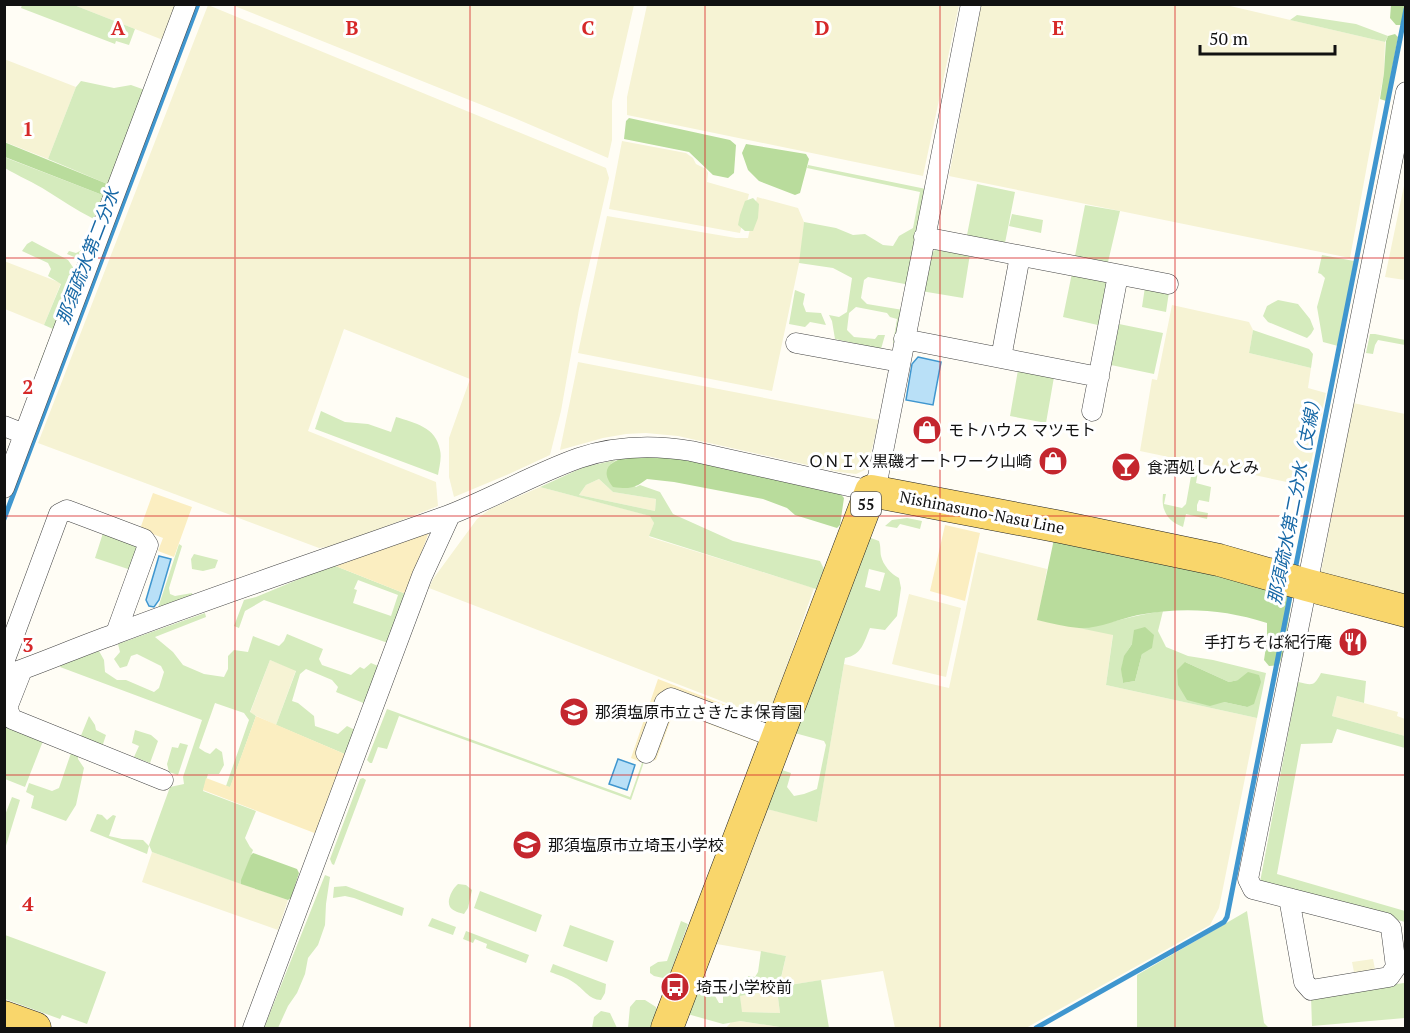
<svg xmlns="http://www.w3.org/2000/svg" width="1410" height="1033" viewBox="0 0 1410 1033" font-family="'PT Serif','Noto Sans JP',serif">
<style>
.farmland{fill:#f6f3d4}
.green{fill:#d5ebbd;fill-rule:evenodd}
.forest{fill:#b9dc9c}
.sand{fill:#fbeec1}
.water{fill:#b9e0f7;stroke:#3f96cf;stroke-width:1.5}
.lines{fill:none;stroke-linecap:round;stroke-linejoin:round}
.stream{stroke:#3f96cf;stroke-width:5}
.minor-casing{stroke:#444;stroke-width:21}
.primary-casing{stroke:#222;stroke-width:33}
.minor{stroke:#fff;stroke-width:20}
.primary{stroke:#f9d66b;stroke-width:32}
.grid{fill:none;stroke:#d62828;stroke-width:1.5;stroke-opacity:0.55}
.labels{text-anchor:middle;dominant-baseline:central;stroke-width:6;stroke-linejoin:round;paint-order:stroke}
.shield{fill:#fff;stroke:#585858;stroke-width:1.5}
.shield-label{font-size:15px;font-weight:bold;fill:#111}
.poi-label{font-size:16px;fill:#111;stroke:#fff;text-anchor:start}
.street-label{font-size:16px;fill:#111;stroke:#fff}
.water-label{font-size:18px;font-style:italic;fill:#1768a6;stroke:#fff}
.grid-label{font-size:20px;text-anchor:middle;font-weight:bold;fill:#d62828;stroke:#fff;stroke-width:6;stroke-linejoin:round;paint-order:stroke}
</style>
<rect width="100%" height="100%" fill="#fffdf5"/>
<path class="farmland" d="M74,5H177L163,40Z
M208,5L606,168L609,178L579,309L561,411L550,455L509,474L454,497L449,477V438L470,379L344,329L308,431L436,482L438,506L336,546L319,548L38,443Z
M232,5H634L612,101V140L608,158L512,117Z
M647,5H959L923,176L627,115V97Z
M981,5H1226L1385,42L1384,73L1350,258L949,176Z
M4,59L76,87L48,159L5,142Z
M622,141L686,153L693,158L696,164L706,169L708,173L707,182L749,194L740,233L609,209Z
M1405,181V280L1385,277Z
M757,197L798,208L804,222L801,254L772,391L578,353L607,216L736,238H748Z
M4,261L61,283L44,325L5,309Z
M1172,305L1249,322L1253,330L1249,353L1311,368L1308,388L1326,393L1306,486L1140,451L1152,379L1157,380Z
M578,362L879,420L867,469L856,474L839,472L678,436L646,433L626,434L603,438L560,450Z
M1353,403L1405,414V598L1320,577Z
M599,479L613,492L656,499L655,511L579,495L586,485Z
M540,487L651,516L654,523L649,537L814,588L768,719L429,588L433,579L477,519L490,509Z
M978,552L1047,569L1038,620L1113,634L1106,685L1257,718L1219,908L1210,925L1026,1028H895L883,971L782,986L780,983L786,956L711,943L763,808L817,821L844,664L949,688Z
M909,594L961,608L946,677L892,664Z
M270,660L296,670L276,725L250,713Z
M1337,696L1398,712L1397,716L1405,719V736L1332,716Z
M152,852L288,900L278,930L142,882Z
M1373,959L1376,974L1355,977L1352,962Z
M777,990L780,1013L741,1012L740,996Z
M732,1021H740L786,1028H726Z"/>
<path class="green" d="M22,5H74L135,29L129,45L116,41L115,44L21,8Z
M1297,15L1356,24L1388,36L1385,42L1290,20Z
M81,81L114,88L131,85L145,90L109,186L105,183L48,159L76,87Z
M4,157L105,196L84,255L79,259L67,254L69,251L76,253L80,251L94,221L92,218C76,210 62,200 47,191C35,183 18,176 5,168Z
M808,165L926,189L910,285L868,277L864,280L861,298L867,304L903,310L897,344L893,343L897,319L890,317L887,313L856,307L849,313L847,330L854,337L875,339L878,335H885L881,349L835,339L832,321L829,315L839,317L847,312L852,278L833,268L799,263L804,222L836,228L853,235L865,234L883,245L893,246L899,236L913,228L920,192L807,168Z
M977,184L1015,192L1005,243L967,235Z
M753,198L759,204L758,218L753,231H745L738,225L740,215L745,201Z
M1085,205L1120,211L1108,262L1075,256Z
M1012,214L1043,220L1041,233L1009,226Z
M32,241L68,260L77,273L41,368L38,367L53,329L44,325L61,284L48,276L51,269L48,263L22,251L27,244Z
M938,248L970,254L963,298L921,291L927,256Z
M1322,255L1354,261L1338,346L1323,342L1317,307L1325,278L1321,274L1318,273Z
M1072,273L1104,280L1109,290L1102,326L1063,317Z
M1145,287L1169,292L1166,312L1142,307Z
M795,290L805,294L803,304L806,312L821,313L826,325L810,322L805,327L789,324Z
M1278,300L1298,304L1310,319L1314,329L1311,334L1307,338L1268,322L1263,316L1267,306Z
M1119,324L1163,333L1154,374L1111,365Z
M1253,330L1309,349L1313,354L1311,368L1249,353Z
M1370,334H1375L1405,340V345L1378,340L1375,345L1373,354L1366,353Z
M1018,370L1054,377L1046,423L1010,416Z
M321,411L345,422L368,424L391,432L396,417C415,423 436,427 440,450C442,458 439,468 438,475L315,429Z
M616,460L611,464L636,487L640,485L660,492L673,514L733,541L820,561L824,569L816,589L649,536L654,523L650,516L540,487L584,467ZM599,479L613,492L656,499L655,511L579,495L586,485Z
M1193,465L1199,466L1196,483L1211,487L1209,502L1199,500L1197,505V511L1208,513L1207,519L1186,514L1183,527C1167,521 1161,510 1163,494H1166L1164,504L1182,508L1186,504Z
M907,518L922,521L920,529L900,524L897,528L885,526L892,520Z
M103,533L137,545L138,552L131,570L95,558Z
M868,537L879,541C881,547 880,550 881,556C883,565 891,574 899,578L901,588L897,616L885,630L870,628C864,642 862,655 845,658L817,822L763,808L776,768L791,773L787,787L794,796L804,794L817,789L826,745L824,741L791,732ZM869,569L885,573L880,591L865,587Z
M179,544L182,546L169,588L170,594L175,596L192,593V597L158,608Z
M194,554L218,560L215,568L203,571L192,569L191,559Z
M333,565L406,594L388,643L264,600L245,611L239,628L234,626L244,600L256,597ZM358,580L398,595L391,616L353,603L357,590L354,589Z
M1163,611L1158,631L1166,647L1188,656L1213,660L1266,673L1257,718L1106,685L1113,635L1079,628C1108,624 1135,615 1163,611ZM1132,644L1142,654L1135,681L1123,683C1121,666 1122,658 1132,644ZM1185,662L1229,682L1238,680L1247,707L1224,702Z
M205,613L206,617L155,637L173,652L183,665L204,674L224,677L228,669V656L234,650L248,652L253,636L279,646L284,641L287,634L323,649L319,659L322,665L351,675L360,667L364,669L371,663L378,666L379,668L366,704L336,692L338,687L332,680L306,669L300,674L292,701L298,703L314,716L315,726L338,734L347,726L355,730L347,755L276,725L296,671L270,660L250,712L256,716L230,788L226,786L249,720L244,713L215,703L199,748L205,752L210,754L216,748L222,752L224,765L219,774H208L203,791L256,811L245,838L250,847L253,850L241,884L152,852L149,845L170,787L184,784L183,777L202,720L60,667V665L99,651L104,660L105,672L117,680H126L154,692L159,688L164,672L161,666L137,654L131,656L127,666L120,668L114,659L120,652L118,644Z
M1321,673L1366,681L1364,703L1337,696L1332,716L1405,736V748L1337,729L1332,743L1301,744L1277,874L1405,911V922L1260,882L1298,682C1312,685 1314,687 1321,673Z
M387,709L630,797L642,763L644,762L631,800L399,716L387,749L378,747L372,763H370L367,760Z
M89,716L95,725L96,730L106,735L102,747L80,738Z
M4,726L43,741L25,787L5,779Z
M135,730L151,735L158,741L150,763L134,757L139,746L132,743Z
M180,743L188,745L178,775L169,772L167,764L172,747L178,748Z
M71,753L78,754V759L84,768L76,805L66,821L31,808L34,796L26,792L29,783L52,791L59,788Z
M363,778L366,780L334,865L332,864L330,859L360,779Z
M12,797L20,800L5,849V815Z
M97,814L102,815L107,820L113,815L116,816L109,836L122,839L143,840L149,846L147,854L90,831Z
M325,875L330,877L326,904L325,925L318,945L308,958L305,974L297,993L288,1006L278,1028H264Z
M458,884L466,885L472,890L468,908L464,914C460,913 453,911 450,907C446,900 453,888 458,884Z
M346,886L404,908L402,916L354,898L345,896L333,898L334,887Z
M480,891L542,915L536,932L474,908Z
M1247,911L1264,1023L1269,1028L1231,1027L1228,1028H1137V975Z
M432,918L456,927L453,935L428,926Z
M681,921L688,924L670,974L663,978L654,976L650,973V967L658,962L667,961Z
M570,925L614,941L607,962L563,946Z
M466,931L529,955L526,963L486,948L487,944L475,939L473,943L463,939Z
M5,935L106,972L87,1024L62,1015L60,1019L5,999Z
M761,951L786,956L780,982L783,986L821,980L829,1028H786L740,1021L723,1024L684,1013L697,975L707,982L719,1003H723V997L726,990L745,989L748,976L755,977L758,972ZM777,990L780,1013L742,1012L740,996Z
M553,964L606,984L605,993L601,1000C589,1000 583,988 573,982C566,977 558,975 550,972Z
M1404,983L1406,998L1405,1018L1312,1026L1311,996Z
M636,1000H645L656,1007L657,1011L651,1028H628L630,1007Z
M601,1011L610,1013L617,1028H592L594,1017Z"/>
<path class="forest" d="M1391,5H1405L1401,25H1396L1390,18Z
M1395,34L1398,37L1386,101L1380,99L1384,73L1386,41L1388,36Z
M629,118L730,140L736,145L734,173L728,178L713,175L689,152L624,139L626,121Z
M4,142L105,183L109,186L105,196L5,157Z
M746,144L806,154L809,159L800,193L795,195L759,181L748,170L742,153Z
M670,452L836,489L844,498L840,525L837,528L795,515L787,508L763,499L674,482L647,479C634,489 629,489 613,487C586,454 652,453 670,452Z
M1054,539L1228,575L1272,588L1292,598L1283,653L1279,665L1269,666L1264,660L1267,640V623C1223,609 1182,607 1138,615C1118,619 1099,629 1079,628C1065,627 1051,623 1037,620Z
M1145,627L1154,635L1152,648L1142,654L1135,681L1123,683L1121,669L1124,656L1132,644L1134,630Z
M1185,662L1229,682L1238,680L1248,672L1259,675L1261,682L1254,704L1247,707L1224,702L1210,706L1187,700L1178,685L1177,670Z
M253,853L297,869L299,873L291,898L288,900L241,884V880L251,855Z"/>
<path class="sand" d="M153,493L192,507L174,557L158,551L163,538L140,529Z
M945,525L980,533L965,601L930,591Z
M429,532L406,594L333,565Z
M658,679L767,721L760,743L674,711L656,760L641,762L631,758Z
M256,716L347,755L317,834L203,790L206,778L230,787Z"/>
<path class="water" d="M918,357L941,362L933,405L906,400L912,364Z
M159,556L171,559L159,600L154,607L149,606L146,600Z
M618,759L635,765L627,790L609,784Z"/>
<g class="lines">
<path class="stream" d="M4,519L198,4
M1295,570L1406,9
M1036,1028L1224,922L1227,917L1291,591"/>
<g class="minor-casing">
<path id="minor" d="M924,237L1168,284
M904,339L1099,377
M796,343L900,362
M1001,358L1020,256
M1092,411L1118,275
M4,426L24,434
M4,488L186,4
M4,662L59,514L67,510L144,539L148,545L116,633
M22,670L7,708L12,719L163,780
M4,676C42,663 78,647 115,634C223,593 332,557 441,518C488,501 531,475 579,458C615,446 654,445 691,451L871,491L878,477L971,4
M646,753L665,702L671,698L777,738
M1289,898L1304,982L1311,990L1389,977L1396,967L1391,928L1386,923L1253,889L1248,879L1406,92
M253,1028L422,576L450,515"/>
</g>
<g class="primary-casing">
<path id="primary" d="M4,1017L35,1028
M667,1028L871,491L1061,527L1219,560L1307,585L1406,611"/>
</g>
<use href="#minor" class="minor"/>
<use href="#primary" class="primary"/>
</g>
<path class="grid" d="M235,4V1028M470,4V1028M705,4V1028M940,4V1028M1175,4V1028M4,258H1406M4,516H1406M4,775H1406"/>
<defs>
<g id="shop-disc" transform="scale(1.5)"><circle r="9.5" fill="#c4262e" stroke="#fff"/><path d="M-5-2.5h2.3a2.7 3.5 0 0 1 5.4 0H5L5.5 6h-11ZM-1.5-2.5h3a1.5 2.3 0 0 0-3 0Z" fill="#fff"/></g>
<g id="bar-disc" transform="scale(1.5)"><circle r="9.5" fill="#c4262e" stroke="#fff"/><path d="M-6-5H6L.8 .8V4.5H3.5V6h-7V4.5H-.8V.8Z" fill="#fff"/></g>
<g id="restaurant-disc" transform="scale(1.5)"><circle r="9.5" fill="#c4262e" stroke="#fff"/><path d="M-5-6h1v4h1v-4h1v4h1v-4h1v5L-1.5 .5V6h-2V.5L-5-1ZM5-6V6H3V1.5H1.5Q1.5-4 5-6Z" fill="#fff"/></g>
<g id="school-disc" transform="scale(1.5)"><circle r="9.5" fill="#c4262e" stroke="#fff"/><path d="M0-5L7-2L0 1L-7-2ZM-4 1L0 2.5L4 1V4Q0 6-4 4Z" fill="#fff"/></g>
<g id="bus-disc" transform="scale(1.5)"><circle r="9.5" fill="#c4262e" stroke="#fff"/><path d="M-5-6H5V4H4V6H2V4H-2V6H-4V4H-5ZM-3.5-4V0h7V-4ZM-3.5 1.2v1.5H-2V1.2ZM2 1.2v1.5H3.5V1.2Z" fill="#fff"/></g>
</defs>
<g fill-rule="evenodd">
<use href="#shop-disc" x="927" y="430"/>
<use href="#shop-disc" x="1053" y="461"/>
<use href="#bar-disc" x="1126" y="467"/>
<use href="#restaurant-disc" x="1353" y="642"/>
<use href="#school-disc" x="574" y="712"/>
<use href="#school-disc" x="527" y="845"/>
<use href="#bus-disc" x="675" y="987"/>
</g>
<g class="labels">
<rect class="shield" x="851" y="492" width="30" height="24" rx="4.5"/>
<g class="shield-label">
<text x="866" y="504">55</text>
</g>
<g class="poi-label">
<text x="948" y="430">モトハウス マツモト</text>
<text x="1032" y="461" text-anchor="end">ＯＮＩＸ黒磯オートワーク山崎</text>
<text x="1147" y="467">食酒処しんとみ</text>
<text x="1332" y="642" text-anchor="end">手打ちそば紀行庵</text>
<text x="595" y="712">那須塩原市立さきたま保育園</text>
<text x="548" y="845">那須塩原市立埼玉小学校</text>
<text x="696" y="987">埼玉小学校前</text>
</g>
<g class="street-label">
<text transform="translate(982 512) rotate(11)">Nishinasuno-Nasu Line</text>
</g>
<g class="water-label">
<text transform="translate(87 256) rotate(-69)">那須疏水第二分水</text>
<text transform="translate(1294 498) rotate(-79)">那須疏水第二分水（支線）</text>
</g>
</g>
<g class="grid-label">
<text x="118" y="35">A</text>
<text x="352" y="35">B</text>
<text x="588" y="35">C</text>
<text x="822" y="35">D</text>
<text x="1058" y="35">E</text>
<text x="28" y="136">1</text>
<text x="28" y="394">2</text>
<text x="28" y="652">3</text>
<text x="28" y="911">4</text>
</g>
<rect width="1410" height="1033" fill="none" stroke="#111111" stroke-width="12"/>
<path d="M1200 45v9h135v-9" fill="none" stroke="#111111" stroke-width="3"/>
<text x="1209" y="45" font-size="18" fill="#111111" stroke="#ffffff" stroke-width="4.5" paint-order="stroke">50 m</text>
</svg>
